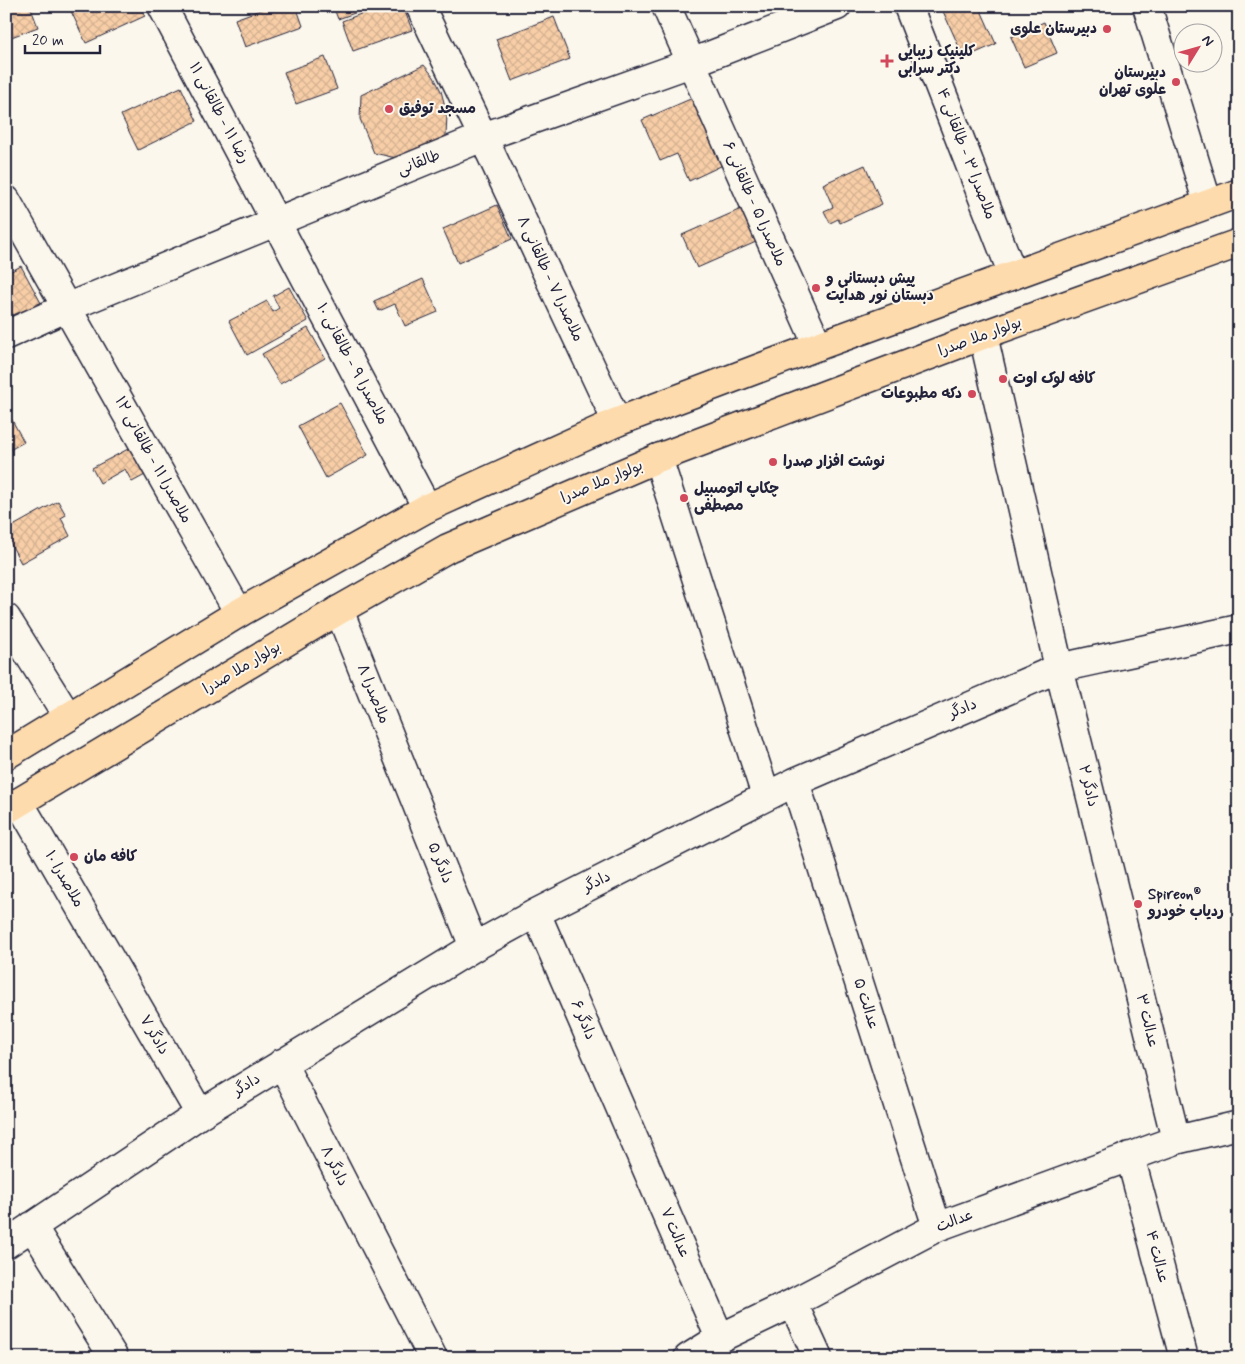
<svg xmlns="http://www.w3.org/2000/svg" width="1245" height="1364" viewBox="0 0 1245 1364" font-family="Mynerve,'Playpen Sans Arabic',sans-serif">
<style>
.building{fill:url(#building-cross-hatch);stroke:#22223b}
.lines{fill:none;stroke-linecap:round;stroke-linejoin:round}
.minor-casing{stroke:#22223b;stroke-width:31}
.major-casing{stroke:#22223b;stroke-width:31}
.minor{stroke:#fbf7ec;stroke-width:28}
.major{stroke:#fedbac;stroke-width:28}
.poi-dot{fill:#d1495b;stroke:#fbf7ec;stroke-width:2}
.labels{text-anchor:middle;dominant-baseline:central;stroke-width:4;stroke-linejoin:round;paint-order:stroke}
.poi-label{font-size:15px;font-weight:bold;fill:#22223b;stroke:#fbf7ec;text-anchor:start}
.street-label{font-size:15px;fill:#22223b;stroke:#fbf7ec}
</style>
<defs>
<pattern id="building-cross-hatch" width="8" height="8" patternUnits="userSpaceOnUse" patternTransform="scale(1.25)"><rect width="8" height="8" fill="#f8cea7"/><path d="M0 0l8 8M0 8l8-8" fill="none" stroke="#d4b191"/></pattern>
</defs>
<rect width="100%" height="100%" fill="#fbf7ec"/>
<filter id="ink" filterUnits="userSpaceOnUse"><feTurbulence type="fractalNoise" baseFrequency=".02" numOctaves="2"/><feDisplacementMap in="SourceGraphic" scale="10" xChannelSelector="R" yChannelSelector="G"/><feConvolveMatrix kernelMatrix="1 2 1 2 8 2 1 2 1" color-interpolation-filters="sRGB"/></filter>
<g filter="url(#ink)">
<path class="building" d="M6,6H30L38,27L6,39Z
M75,6H141L145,16L86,43L70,9Z
M271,6H296L303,26L245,47L235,19Z
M333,6H374L338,19Z
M382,6H403L412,30L353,51L342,21Z
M948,6H979L996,44L964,58L942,9Z
M554,17L570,59L512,81L496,39Z
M1044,22L1057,53L1024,67L1011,37Z
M325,57L337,89L296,104L284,72Z
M424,65L434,77L441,91L447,114L446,136L396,158L374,153L360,119L361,95Z
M181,87L197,121L138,150L121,115Z
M695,97L725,164L689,181L677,154L660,161L642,120Z
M865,165L882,204L840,223L838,219L830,223L824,211L833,207L823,184Z
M497,205L512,239L458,263L443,229Z
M741,209L756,242L697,268L682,235Z
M21,266L41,303L6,322V274Z
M423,279L438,312L405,326L395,304L379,311L374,301Z
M289,287L308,321L247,355L229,321L267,301L273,312L279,308L273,296Z
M308,328L325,358L280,384L262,354Z
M340,403L368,455L326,478L298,426Z
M6,409L24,442L6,452Z
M130,448L145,475L132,482L125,469L100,483L92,468Z
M58,501L66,515L61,518L70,536L21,563L6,535V530Z"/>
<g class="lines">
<g class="minor-casing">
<path id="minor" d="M162,6L427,508
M420,6L483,137L617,422
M666,6L818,346
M908,6L1013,275
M1147,6L1208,204
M6,200L239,613
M6,335L68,307L483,137L691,63L837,6
M983,335L1059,668L1176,1140
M658,458L766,796
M339,610L474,947
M6,618L68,717
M795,782L937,1227
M19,802L200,1114
M536,913L720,1338
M282,1063L433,1358
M1130,1156L1184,1358
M32,1226L114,1358
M6,1244L200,1114L474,947L536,913L795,782L1059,668L1239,629
M793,1303L818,1358
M688,1358L720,1338L793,1303L937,1227L1176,1140L1239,1125"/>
</g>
<g class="major-casing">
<path id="major" d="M6,755L239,613L427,508L617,422L818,346L1239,193
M6,810L339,610L448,548L658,458L983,335L1239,243"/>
</g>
<use href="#minor" class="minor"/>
<use href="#major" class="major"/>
</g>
</g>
<g class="poi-dot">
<circle cx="1107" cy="29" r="5"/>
<path d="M884.5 53.5h5v5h5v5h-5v5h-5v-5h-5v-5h5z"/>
<circle cx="1176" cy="82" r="5"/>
<circle cx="389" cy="109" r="5"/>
<circle cx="816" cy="288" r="5"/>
<circle cx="1003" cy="379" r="5"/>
<circle cx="972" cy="394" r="5"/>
<circle cx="773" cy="462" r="5"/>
<circle cx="684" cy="498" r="5"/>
<circle cx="74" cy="857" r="5"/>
<circle cx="1138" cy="904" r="5"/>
</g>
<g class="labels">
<g class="poi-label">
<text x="1097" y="29" text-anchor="end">دبیرستان علوی</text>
<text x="898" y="52">کلینیک زیبایی<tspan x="898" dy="17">دکتر سرابی</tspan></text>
<text x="1166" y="73" text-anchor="end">دبیرستان<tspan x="1166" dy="17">علوی تهران</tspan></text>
<text x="399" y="109">مسجد توفیق</text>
<text x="826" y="279">پیش دبستانی و<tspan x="826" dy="17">دبستان نور هدایت</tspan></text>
<text x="1013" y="379">کافه لوک اوت</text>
<text x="962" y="394" text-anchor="end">دکه مطبوعات</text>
<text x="783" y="462">نوشت افزار صدرا</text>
<text x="694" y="489">چکاپ اتومىبیل<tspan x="694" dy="17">مصطفی</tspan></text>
<text x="84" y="857">کافه مان</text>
<text x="1148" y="895">Spireon®<tspan x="1148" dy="17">ردیاب خودرو</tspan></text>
</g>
<g class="street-label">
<text transform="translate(219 113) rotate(62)">رضا ۱۱ - طالقانی ۱۱</text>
<text transform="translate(966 154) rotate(69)">ملاصدرا ۳ - طالقانی ۴</text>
<text transform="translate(419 163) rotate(-22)">طالقانی</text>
<text transform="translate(754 204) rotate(66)">ملاصدرا ۵ - طالقانی ۶</text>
<text transform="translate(550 279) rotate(65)">ملاصدرا ۷ - طالقانی ۸</text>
<text transform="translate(980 337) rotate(-20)">بولوار ملا صدرا</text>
<text transform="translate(352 364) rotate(62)">ملاصدرا ۹ - طالقانی ۱۰</text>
<text transform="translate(153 460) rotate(61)">ملاصدرا ۱۱ - طالقانی ۱۲</text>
<text transform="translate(602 482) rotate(-23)">بولوار ملا صدرا</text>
<text transform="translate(242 668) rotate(-31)">بولوار ملا صدرا</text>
<text transform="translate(373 694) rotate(68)">ملاصدرا ۸</text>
<text transform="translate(963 709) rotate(-23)">دادگر</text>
<text transform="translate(1088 786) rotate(76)">دادگر ۲</text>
<text transform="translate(440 863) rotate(68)">دادگر ۵</text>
<text transform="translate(64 879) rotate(60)">ملاصدرا ۱۰</text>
<text transform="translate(597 882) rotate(-27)">دادگر</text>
<text transform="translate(866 1004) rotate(72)">عدالت ۵</text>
<text transform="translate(583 1020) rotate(67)">دادگر ۶</text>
<text transform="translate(1147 1021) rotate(76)">عدالت ۳</text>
<text transform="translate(154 1035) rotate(60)">دادگر ۷</text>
<text transform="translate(247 1085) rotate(-32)">دادگر</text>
<text transform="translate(334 1166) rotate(63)">دادگر ۸</text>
<text transform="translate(955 1221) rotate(-21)">عدالت</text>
<text transform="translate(675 1233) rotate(67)">عدالت ۷</text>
<text transform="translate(1157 1257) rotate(75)">عدالت ۴</text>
</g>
</g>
<rect width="1245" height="1364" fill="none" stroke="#fbf7ec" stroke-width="25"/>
<rect x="12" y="12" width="1220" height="1339" fill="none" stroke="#22223b" stroke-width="2" filter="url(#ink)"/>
<g transform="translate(1198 48) rotate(53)"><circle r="24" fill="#fbf7ec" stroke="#a4a2a5"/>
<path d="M0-4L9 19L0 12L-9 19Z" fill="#d1495b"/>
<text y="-8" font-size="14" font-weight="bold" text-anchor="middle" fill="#22223b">N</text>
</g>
<path d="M25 45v8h75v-8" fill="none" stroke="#22223b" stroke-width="2.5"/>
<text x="32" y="45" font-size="15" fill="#22223b" stroke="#fbf7ec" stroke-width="4" paint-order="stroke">20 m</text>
</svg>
